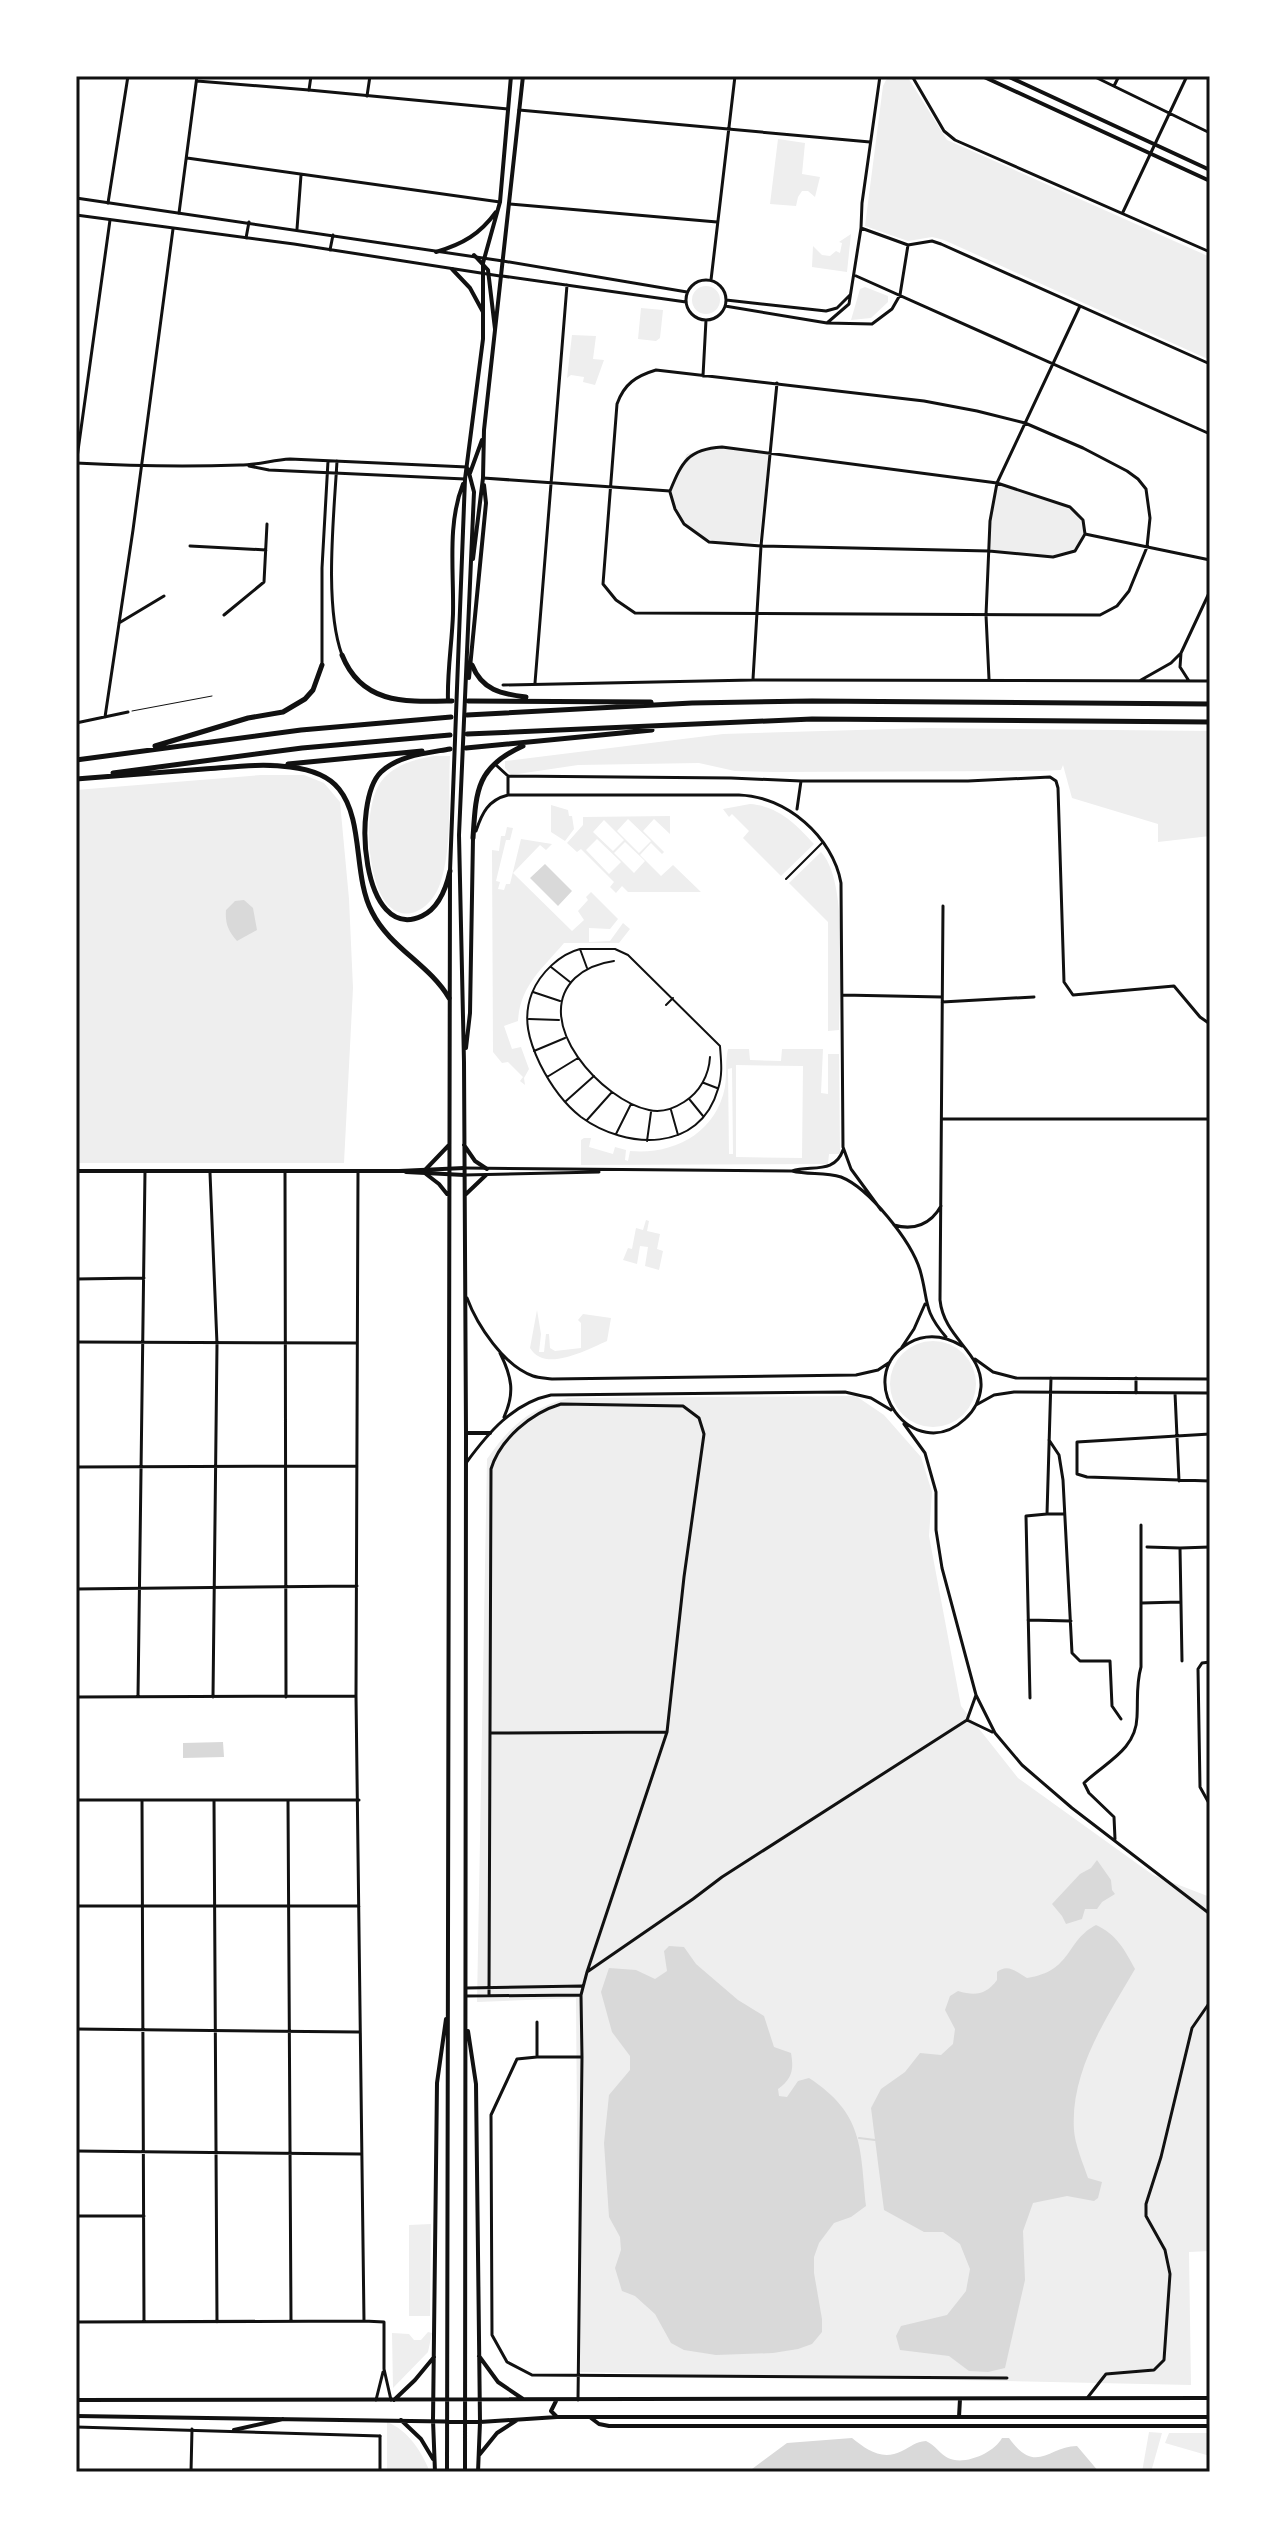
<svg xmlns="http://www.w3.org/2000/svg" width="1286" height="2548" viewBox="0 0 1286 2548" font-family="'Fira Sans Condensed',sans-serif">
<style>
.green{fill:#eee;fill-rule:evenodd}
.water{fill:#d9d9d9}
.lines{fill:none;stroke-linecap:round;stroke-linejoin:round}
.stream{stroke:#d9d9d9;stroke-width:2}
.service{stroke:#111;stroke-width:1}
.pedestrian{stroke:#111;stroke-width:2}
.minor{stroke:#111;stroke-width:3}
.tertiary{stroke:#111;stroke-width:3}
.secondary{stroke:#111;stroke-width:4}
.primary{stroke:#111;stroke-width:4}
.motorway{stroke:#111;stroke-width:5}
.neatline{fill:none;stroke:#111;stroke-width:3}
</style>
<rect width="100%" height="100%" fill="#fff"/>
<path class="green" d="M893,76H907L947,140L1210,257V360L944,240L932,237L908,241L865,226L883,86L886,80Z
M778,139L805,143L802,174L820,177L815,197L808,191H802L798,197L796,206L770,204Z
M851,234L847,272L812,267L813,246L822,255L830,256L836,251L840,253L842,243L839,242Z
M692 300a14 14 0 1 1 28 0a14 14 0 1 1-28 0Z
M865,287L888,296V302L871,318L851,320L860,289Z
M641,308L663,310L660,338L656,341L638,339Z
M572,335L596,336L593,359L604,360L595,385L583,382L584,377L571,375L567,378Z
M722,447L769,453L759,542C713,547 683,539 670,491L687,454Z
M997,483C1018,490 1091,504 1085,535C1084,540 1077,547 1075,551L1053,557L989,551L990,521Z
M927,728L1210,731V836L1158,842V824L1072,798L1063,765L1061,770L1044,771L775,772L735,771L699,763L578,765L511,775L505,768V761L723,734Z
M434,756H450C448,795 453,847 440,884C433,905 409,925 389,906C366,883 361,802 384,778C397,764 416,759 434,756Z
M261,775H304L324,783L340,802L349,899L353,988L344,1163H76V790Z
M750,804C778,806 796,824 814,844L781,876L743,838L749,831L732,814L729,817L723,809Z
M551,805L568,810L569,816H572L574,829L565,841L551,832Z
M670,816V834L654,819L643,831L664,852L662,854L651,843L640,855L661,876L673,865L701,892H628L622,886L616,893L610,887L614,882L581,849L577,852L567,843L583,825V817ZM628,819L651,841L639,853L617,831ZM604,820L624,840L613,851L593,832ZM597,839L621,862L609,874L586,850ZM625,842L645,861L634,873L614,853Z
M507,827L513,828L510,840H506L496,881L500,882L498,889L504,890L506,884H510L521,839L552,844L546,850L540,845L513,873L572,931L584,920L578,911L588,900L586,897L591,892L618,919L610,929L589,928V942L610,941L623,923L630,929L619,943H564C542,969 520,986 518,1021L504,1026L512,1049L521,1047L529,1069L524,1078L525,1085L520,1081L523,1077L508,1062L502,1063L493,1052L492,850L499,851L501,836H505Z
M821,852C849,881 839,988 839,1030L828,1031V922L789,883Z
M728,1049H749L750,1060L781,1061L782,1049H823L821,1093L828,1094V1054H839L840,1154H829L828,1164L581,1165V1140L584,1138H591L589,1147L613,1154L615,1147L626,1150L625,1160L628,1161L630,1151C674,1155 716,1133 725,1087C727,1074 725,1061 728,1049ZM736,1065L803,1066L802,1158L736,1157ZM732,1068L733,1154H729L728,1069Z
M646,1220L649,1221L647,1231L660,1234L657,1249L663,1251L659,1270L645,1266L648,1247L640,1246L637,1264L623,1260L628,1248L632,1249L636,1228L643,1230Z
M537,1310L541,1334L539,1352H544L546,1334H549L550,1348L555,1351L581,1348V1323L578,1320L583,1314L611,1318L607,1341C586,1350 545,1373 530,1348Z
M890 1384a43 43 0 1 1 86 0a43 43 0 1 1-86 0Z
M856,1396L884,1415L921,1457L932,1492L929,1536L961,1706L1018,1778L1153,1875L1210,1897V2251L1189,2252L1191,2385L579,2372L576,1998L477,2002L487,1459C510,1426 529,1409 568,1398Z
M431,2224L430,2316H409V2225Z
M428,2332L432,2333L428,2352L393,2388L392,2333L409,2334L414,2340H421Z
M387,2422C408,2430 422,2452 430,2472H387Z
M1149,2432L1162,2433L1151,2472H1142Z
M1169,2433H1210V2456L1165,2443Z"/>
<path class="water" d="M545,864L572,891L558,906L530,878Z
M244,900L253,908L257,930L237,941C228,931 225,923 226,910L235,901Z
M223,1742L224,1757L183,1758V1743Z
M1097,1860L1111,1880L1112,1890L1115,1894L1102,1902L1097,1909H1085L1082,1919L1066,1924L1062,1916L1052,1904L1080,1874L1091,1868Z
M1096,1925C1116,1934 1125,1950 1135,1969C1107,2017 1070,2071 1074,2130C1075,2145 1083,2163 1088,2178L1102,2182L1098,2198L1094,2201L1067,2196L1033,2203L1023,2231L1025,2280L1005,2368L988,2372L969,2371L949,2356L900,2350L896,2336L901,2326L947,2315L966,2291L970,2269L960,2244L943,2232H924L884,2210L871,2108L881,2089L905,2072L920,2053L941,2055L953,2044L955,2029L945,2010L950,1996L958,1991C975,1996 986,1995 997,1980V1972C1008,1963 1016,1972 1027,1978C1073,1971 1065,1941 1096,1925Z
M669,1946L684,1947L696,1964L738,2000L764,2016L774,2047L791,2053C794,2070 792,2079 778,2089L779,2096L787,2097L798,2081L809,2078C864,2114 860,2147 866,2206L851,2217L834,2223L819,2243L814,2257V2273L822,2319V2332L812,2344L798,2349L773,2353L716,2355L684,2350L671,2343L655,2314L635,2296L622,2291L615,2268L621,2250L620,2237L609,2217L604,2143L609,2095L630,2070V2056L612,2032L601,1992L609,1968L636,1970L655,1979L667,1971L664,1951Z
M852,2438C867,2450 882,2461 902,2451C912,2446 915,2442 926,2441C935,2445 940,2454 948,2458C964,2466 994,2453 1002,2438H1009C1036,2476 1049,2446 1077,2446L1099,2472H748L787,2443Z"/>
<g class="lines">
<path class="stream" d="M859,2138L875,2140"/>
<path class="service" d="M132,711L212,696"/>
<path class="pedestrian" d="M786,879L822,843
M580,949H615L628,955L720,1046C721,1060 723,1075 718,1089C700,1153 626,1150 581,1117C563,1103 550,1084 540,1064C529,1041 522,1018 532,993C540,973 560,954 580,949Z
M580,949L587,968
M614,961C599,963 586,968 575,978C530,1022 603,1101 649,1110C661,1113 673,1109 684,1102C700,1092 709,1075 710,1057
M551,967L570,982
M533,992L560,1001
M666,1005L673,998
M529,1019L559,1020
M534,1051L565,1038
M547,1077L578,1058
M704,1083L717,1088
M690,1100L703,1116
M566,1101L594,1076
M671,1110L678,1135
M587,1120L612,1092
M616,1134L631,1104
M647,1141L651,1112"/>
<path class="minor" d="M912,76L944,131L955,140L1210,252
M1093,76L1210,133
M197,81L309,90
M1114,86L1119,76
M367,96L370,76
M519,110L870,142
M187,158L500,202
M108,203L128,76
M510,204L717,222
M1123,212L1187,76
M179,213L197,76
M861,228L908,245L932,241L941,244L1210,364
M297,229L301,175
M503,261L687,292
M854,275L1210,434
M502,276L686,302
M711,280L735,76
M686 300a20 20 0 1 1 40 0a20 20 0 1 1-40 0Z
M726,300L826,311L837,308L850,295
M725,306L827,323L872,324L892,309L900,295L908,245
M827,323L849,304L861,228L862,203L880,76
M656,370L924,401L977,411L1025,423L1083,448L1127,471L1138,479L1146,489L1150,518L1147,547L1129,591L1117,606L1100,615L635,613L616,600L603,584L617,404C624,384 636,376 656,370Z
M703,376L706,320
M76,465L110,220
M483,478L670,491
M670,491C682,462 688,449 722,447L997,483L1070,507L1083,520L1085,534
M670,492L675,509L684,524L709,542L761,546L989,551L1053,557L1075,551L1085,534
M1085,534L1210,560
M190,546L266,550
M224,615L264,582L267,524
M119,623L164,596
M1181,653L1180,667L1189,681
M753,679L761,546L777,383
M989,679L986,615L990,521L997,483L1080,306
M1141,680L1171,663L1181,653L1210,591
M535,683L567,285
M503,685L753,680L1210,681
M105,717L133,530L173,229
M76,723L128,712
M496,765L508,776L731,778L801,781H968L1050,777L1056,781L1058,788L1064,982L1073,995L1174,986L1200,1017L1210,1024
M508,795V776
M797,809L801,781
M476,831C482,813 488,800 508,795H739C786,796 833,837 841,883L843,1147L851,1169L881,1210
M943,906L940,1300C944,1339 983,1352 981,1387C980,1399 974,1411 965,1419C914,1467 849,1378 909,1343C927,1333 945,1336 962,1346
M842,995L942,997
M942,1002L1034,997
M942,1119H1210
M464,1168L792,1171C808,1175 825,1172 841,1177C869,1188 911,1241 920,1270C929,1301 922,1309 946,1337
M285,1171L286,1697
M358,1171L356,1696L364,2321L384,2322V2369L391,2400
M792,1171C811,1165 835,1174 843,1150
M210,1173L217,1344L213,1697
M464,1175L599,1172
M894,1225C914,1231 931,1224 941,1206
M76,1279L144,1278
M467,1298C477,1325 504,1366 533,1376C539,1378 546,1378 552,1379L856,1375L878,1370L890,1362
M76,1342L356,1343
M902,1347L914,1329L925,1304
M500,1353C512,1377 515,1393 504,1417
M975,1359L993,1372L1016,1378L1210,1379
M1136,1393V1378
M1175,1393L1179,1481
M976,1405L994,1395L1014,1392L1210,1393
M904,1424L925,1453L936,1492V1530L942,1568L976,1695L995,1733L1022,1765L1072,1808L1210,1914
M1210,1434L1077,1442V1474L1087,1477L1210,1481
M1049,1440L1059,1455L1063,1480L1072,1653L1080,1661H1110L1112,1706L1121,1719
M466,1463C488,1433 513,1403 551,1395L845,1392L871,1398L891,1410
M76,1467L357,1466
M1047,1514H1063
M1147,1547L1180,1548
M76,1589L357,1586
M1142,1603L1180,1602
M1028,1620L1071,1621
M1182,1661L1180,1548L1210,1547
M1210,1662L1202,1663L1198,1669L1200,1787L1210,1805
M76,1697L356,1696
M138,1697L145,1171
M1030,1698L1026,1516L1047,1514L1051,1378
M967,1720L992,1732
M491,1733L667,1732
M76,1800H359
M142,1800L144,2322
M214,1800L217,2322
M288,1800L291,2321
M1115,1839L1114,1817L1089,1793L1084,1783C1106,1762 1136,1750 1137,1717C1138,1699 1136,1684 1141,1667V1525
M76,1906H359
M466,1988L582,1986
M489,1995L491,1469C500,1439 531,1413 561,1404L683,1406L699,1418L704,1434L684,1577L667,1732L587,1972
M466,1996L581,1995
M537,2022V2057L517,2059L491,2115L492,2335L507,2362L532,2375L1007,2378
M76,2029L359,2032
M537,2057H581
M76,2151L360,2154
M76,2216H144
M76,2322L364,2321
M1088,2397L1106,2374L1154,2370L1164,2360L1170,2274L1165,2250L1146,2216V2204L1161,2157L1192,2028L1210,2002
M376,2400L383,2372
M578,2400L582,2057L581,1995L587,1972L693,1899L722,1877L967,1720L976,1695
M380,2436V2472
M191,2472L192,2429"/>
<path class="tertiary" d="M311,76L309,90L508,109
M76,198L503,261
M76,215L294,244L500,276
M246,238L249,222
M330,250L333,235
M337,461C334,515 324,606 342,655
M76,463C131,466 185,467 240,465C257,465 273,460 290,459L467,467
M249,466L269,470L465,479
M322,665V568L328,461
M76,2427L380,2436"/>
<path class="secondary" d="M982,76L1210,181
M1007,76L1210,170
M76,1171H399L464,1168
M406,1172L464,1175"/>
<path class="primary" d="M436,252C463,244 480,234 496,212
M474,255L488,270L495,329
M452,269L470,288L483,312
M470,473L482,440
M473,559L483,478L484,430L523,76
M469,678L486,503L484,485
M448,701C447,672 452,643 453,614C454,571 447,524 463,484
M466,1048L470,1013L473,838
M464,1145L475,1161L487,1169
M426,1169L449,1145
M426,1174L439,1184L447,1194
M465,1195L486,1175
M466,1433H490
M468,2031L476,2084L480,2422L478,2472
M479,2356L498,2382L523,2399
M76,2400L1210,2398
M394,2400L415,2380L434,2357
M556,2401L551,2411L556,2416
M76,2416L480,2422L557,2417H1210
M959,2417L960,2399
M591,2418L599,2424L609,2426H1210
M401,2420L421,2439L433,2459
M234,2430L283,2419
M480,2454L497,2433L517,2420
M435,2472L433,2420L437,2083L446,2019
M447,2472L450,871L465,479L483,339V263L500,202L511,76
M465,2472L466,1433L464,1062L459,835L474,492L468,469"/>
<path class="motorway" d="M342,655C362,705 406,702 452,701
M472,665C482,690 501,694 526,697
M468,701L651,702
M467,715L692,703L812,701L1210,704
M467,734L812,719L1210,722
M155,746L248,718L283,712L305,699L313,690L322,665
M466,748L652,730
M76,760L301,730L451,717
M288,764L422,751
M113,773L302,748L450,735
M76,779C119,776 161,772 204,769C232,767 262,763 290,767C307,769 328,775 339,789C364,820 353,876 372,912C390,948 429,964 449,998
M473,838C476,791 476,767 523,746
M450,871C446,889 439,908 422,916C362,944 351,801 381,772C399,755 427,753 450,749"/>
</g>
<rect width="1286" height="2548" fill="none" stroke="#ffffff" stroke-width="156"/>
<rect x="78" y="78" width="1130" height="2392" class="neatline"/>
</svg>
